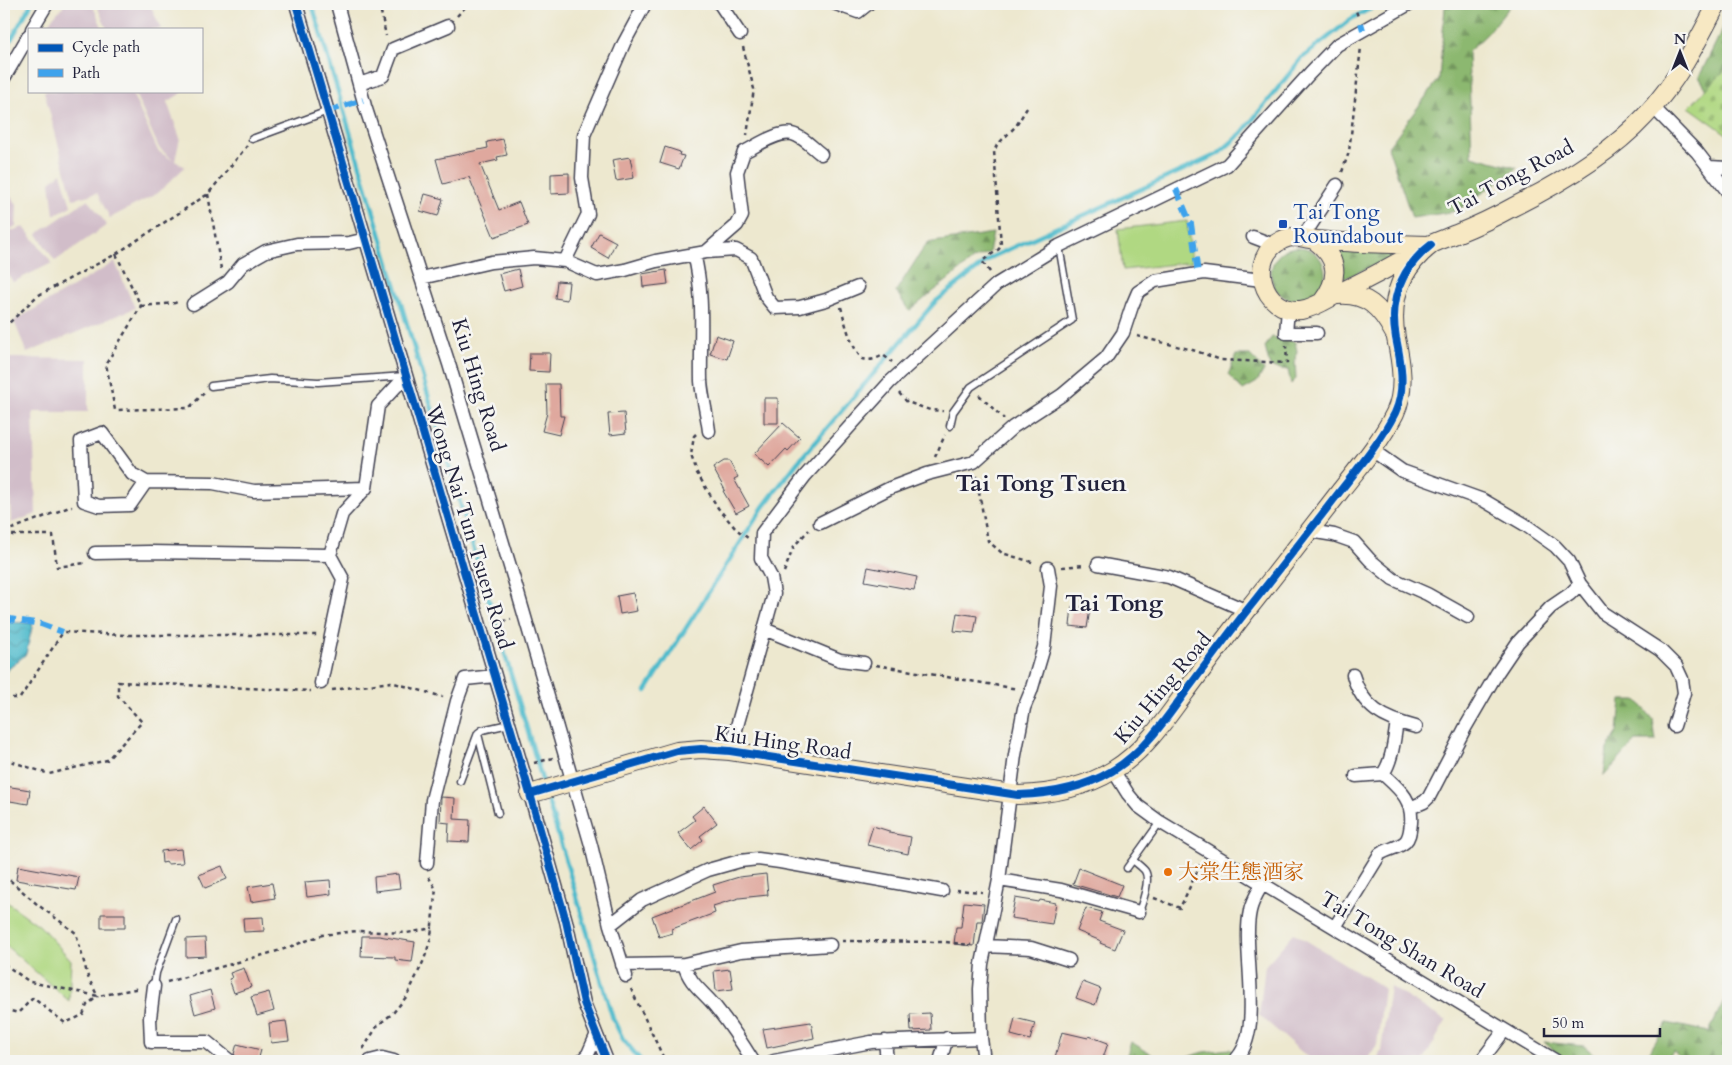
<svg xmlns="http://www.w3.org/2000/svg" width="1732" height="1065" viewBox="0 0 1732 1065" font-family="Cardo,'Noto Serif TC',serif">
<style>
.industrial{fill:#d1bdc9}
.grass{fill:#b0d882;stroke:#697d5e}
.forest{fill:url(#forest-firs);stroke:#576d56}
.cemetery{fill:url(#cemetery-stones);stroke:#697d5e}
.water{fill:url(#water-waves);stroke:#396e84}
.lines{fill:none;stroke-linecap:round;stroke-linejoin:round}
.stream{stroke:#50bbcc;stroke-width:4.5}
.building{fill:#dfa89e}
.lane-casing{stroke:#404051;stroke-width:9}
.street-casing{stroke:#404051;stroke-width:15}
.secondary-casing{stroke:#404051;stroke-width:20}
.path{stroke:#404051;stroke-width:2.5;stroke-dasharray:4 4;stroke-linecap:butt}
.lane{stroke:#fff;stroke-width:6}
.street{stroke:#fff;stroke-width:12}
.secondary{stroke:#f7e8c3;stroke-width:18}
.quiet{stroke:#3ea2ec;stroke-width:6;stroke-dasharray:12 6;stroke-linecap:butt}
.cycleway-casing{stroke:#f6f6f2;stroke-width:11}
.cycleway{stroke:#0057b8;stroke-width:8}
.transit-dot{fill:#1a4fb4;stroke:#f6f6f2;stroke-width:2}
.food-dot{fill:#e8710a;stroke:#f6f6f2;stroke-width:2}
.labels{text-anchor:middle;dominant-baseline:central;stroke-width:5;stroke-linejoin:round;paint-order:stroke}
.street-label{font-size:21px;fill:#22223b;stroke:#f6f6f2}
.transit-label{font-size:21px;fill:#164399;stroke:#f6f6f2;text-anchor:start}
.food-label{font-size:21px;fill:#c56008;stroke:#f6f6f2;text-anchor:start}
.quarter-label{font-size:24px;font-weight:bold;fill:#22223b;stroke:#f6f6f2}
</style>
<defs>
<pattern id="forest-firs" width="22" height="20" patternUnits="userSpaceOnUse" patternTransform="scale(1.25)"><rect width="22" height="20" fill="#8cb870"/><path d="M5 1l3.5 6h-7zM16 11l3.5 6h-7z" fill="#72955d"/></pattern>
<pattern id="cemetery-stones" width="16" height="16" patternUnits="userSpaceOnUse" patternTransform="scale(1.25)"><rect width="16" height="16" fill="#b0d882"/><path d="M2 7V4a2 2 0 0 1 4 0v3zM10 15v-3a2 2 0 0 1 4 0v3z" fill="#97b971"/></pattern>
<pattern id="water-waves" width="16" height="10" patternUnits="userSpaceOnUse" patternTransform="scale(1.25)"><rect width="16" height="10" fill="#50bbcc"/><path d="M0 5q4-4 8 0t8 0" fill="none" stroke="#4298a7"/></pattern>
</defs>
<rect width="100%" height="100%" fill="#f6f6f2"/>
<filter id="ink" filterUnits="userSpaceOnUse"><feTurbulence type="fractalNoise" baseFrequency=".02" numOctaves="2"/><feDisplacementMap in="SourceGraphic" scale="10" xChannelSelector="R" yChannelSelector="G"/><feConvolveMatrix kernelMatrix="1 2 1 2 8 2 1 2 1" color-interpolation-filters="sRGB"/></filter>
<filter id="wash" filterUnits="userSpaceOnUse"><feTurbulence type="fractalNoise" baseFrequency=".0096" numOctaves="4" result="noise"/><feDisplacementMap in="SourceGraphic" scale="20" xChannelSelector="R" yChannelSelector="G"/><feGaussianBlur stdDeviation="1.12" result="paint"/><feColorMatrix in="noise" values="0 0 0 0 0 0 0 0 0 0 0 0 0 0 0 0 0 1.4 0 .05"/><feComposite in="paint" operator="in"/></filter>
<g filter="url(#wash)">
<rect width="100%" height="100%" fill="#ede8cf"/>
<path class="industrial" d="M65,4H92L103,29H51L49,22Z
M96,4H150L161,29H107Z
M44,91H131L158,151L174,161L159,148L134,91H185L167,102L180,138L175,161L185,167L158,193L110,218L97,193L73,199Z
M61,173L71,206L54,215L50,182Z
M4,188L17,204L16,227L4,230Z
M88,199L107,225L55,261L37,234Z
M24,227L52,263L13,282L4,268V233Z
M115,262L135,308L27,353L14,321Z
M10,358L88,359V412H33L36,514L11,523L5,360Z
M1294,933L1384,988L1377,1045L1366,1061H1312L1259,1015L1265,966Z
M1390,987L1446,1021L1423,1061H1376L1381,1051Z"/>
<path class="grass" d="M1187,221L1192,262L1123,270L1118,229Z
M4,900L40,926L71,960L69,1001L4,944Z"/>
<path class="forest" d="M1512,4L1489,32L1468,52L1472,156L1517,168L1457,211L1412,218L1388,147L1439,79L1445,7Z
M1728,18V123L1699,77Z
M993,233L989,253L974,259L909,311L896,291L927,243Z
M1271 274a27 27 0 1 1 54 0a27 27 0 1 1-54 0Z
M1339,250L1393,252L1391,258L1343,279L1344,267Z
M1272,337L1295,342L1297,351L1295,359L1296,379L1291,384L1288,370L1270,367L1265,347Z
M1236,355H1250L1264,370L1257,382L1243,390L1228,375Z
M1621,700H1637L1653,719L1656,741H1636L1604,776L1607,749L1618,732Z
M1728,993V1061H1684L1680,1059L1674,1051L1665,1061H1644L1667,1023L1709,1032Z
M1131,1042L1163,1061H1125Z
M1544,1042L1584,1046L1602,1061H1566Z
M1230,1049L1233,1052L1226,1061H1175L1204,1052Z"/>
<path class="cemetery" d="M1728,67V135L1689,107Z"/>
<path class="water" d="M4,622L33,623L26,654L4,673Z"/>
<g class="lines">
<path class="stream" d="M312,4L544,786
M4,52L31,4
M646,691L763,507L797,463L935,302L992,257L1218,154L1242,133L1302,58L1351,19L1379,4
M546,794L613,1019L623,1039L641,1061"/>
</g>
<g id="blocks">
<path class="building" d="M503,139L507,155L497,157L498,160L480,164L499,210L519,202L528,225L494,237L469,177L443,184L436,159L488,148L487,142Z
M665,147L680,152L679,155L684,156L679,169L660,163Z
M630,157L634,178L616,181L612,160Z
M569,173V193L551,194V174Z
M425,194L443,199L438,216L420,211Z
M599,233L616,242L608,258L591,248Z
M518,269L522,286L504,291L499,274Z
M666,270L668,284L643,287L642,274Z
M557,281L569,282L567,300L555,298Z
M716,335L733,341L727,359L710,354Z
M530,353H550L549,372L529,371Z
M546,384H559L560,416H564L559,435L542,431L547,413Z
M764,398H778V423H764Z
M624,413L626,433L610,435L608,414Z
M783,423L800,438L788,451L786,449L769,467L754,454Z
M724,461H729L738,477L734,479L749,506L736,513L723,491L725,490L713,468Z
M868,567L917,577L914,590L865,581Z
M633,593L637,611L620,614L617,596Z
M1072,606L1090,609L1087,628L1070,626Z
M957,613L977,616L974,633L954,631Z
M5,786L30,790L28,804L4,800Z
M441,797L455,798L454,819L470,820L469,842L448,841L449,823L440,822Z
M704,806L717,823L700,836L703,840L691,850L678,833L695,820L692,816Z
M873,826L889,831V833L911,837L908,854L867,845Z
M181,849L183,863L167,864V862L162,863L161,851Z
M18,866L79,877L76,890L16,880Z
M222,866L227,879L205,888L199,875Z
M1079,868L1122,885L1117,897L1073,884Z
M398,874L400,888L375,891L374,877Z
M766,874L768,895L739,898L713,906L715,913L672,929L673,933L659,937L652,916L715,892L713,885L739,877Z
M330,880L331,894L307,897L305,882Z
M272,883L275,898L251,902L248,887Z
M1015,898L1039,902L1040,900L1056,903L1052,924L1011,918Z
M964,902L984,904L982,921H977L974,946L954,944L956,927H961Z
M1086,908L1102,912L1099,921L1123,930L1115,949L1100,943L1101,941L1077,931Z
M101,914H125V928H101Z
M263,917L264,931L244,932L243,918Z
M362,936H379L415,942L412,962L395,960V957L361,956Z
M205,938L206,956L186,957V939Z
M244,968L251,987L234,993L229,979L232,978L230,973Z
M730,969L733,989L716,991L714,971Z
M1083,982L1101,989L1095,1005L1076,998Z
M210,990L215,1008L195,1014L190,996Z
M269,992L274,1011L257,1016L251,997Z
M930,1013L931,1030L911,1031L910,1014Z
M1015,1018L1035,1023L1030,1040L1011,1035Z
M286,1021L289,1041L271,1043L269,1023Z
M811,1022L814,1038L767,1048L763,1029Z
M1062,1032L1088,1038L1089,1036L1108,1043L1102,1061H1054Z
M237,1044L261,1050L258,1061L238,1059L234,1054Z"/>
</g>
</g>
<g filter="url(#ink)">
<use href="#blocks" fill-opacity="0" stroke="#404051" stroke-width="1"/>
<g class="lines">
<g class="lane-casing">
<path id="lane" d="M252,139L328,111
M211,386L270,379L318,382L405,376
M950,426L953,412L971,387L1072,320L1059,246
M478,734L498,813
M460,781L478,733L482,730L509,724
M1133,860C1137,864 1142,867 1145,871C1151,880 1142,903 1139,912
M1127,868L1160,822
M154,986L156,973L176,919"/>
</g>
<g class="street-casing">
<path id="street" d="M296,4L530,794L566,921L584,1003L607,1061
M337,4L365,106L449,364L515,583L591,845L610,925L626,976
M720,4L740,34
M836,4L858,12L868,4
M32,29L47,4
M4,78L29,35
M359,84L383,76L393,49L448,26
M1653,107L1697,152L1728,192
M1709,167L1728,168
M1253,237L1274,245
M1303,237L1337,185
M706,252L737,225L742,216L737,172L744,152C756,146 778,131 792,134C802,136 813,148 821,154
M694,254C705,296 700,339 701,381C702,397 707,414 709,431
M565,261L588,214L582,178L584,135L624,43L645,4
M421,278L491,262L534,258L565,261L597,275L625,270L656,261L706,252L736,250L751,258L766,297L775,308L800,307L826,300L858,287
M193,304L228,282L243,264L266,251L297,244L349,243L366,239
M1288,309L1286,333H1317
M1372,450L1402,471L1483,500L1524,524L1555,546L1569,561L1580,584L1603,613L1660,650L1676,666L1682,679L1684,693L1674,726
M146,482L132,474L102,433L81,441L84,501L99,506L130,505L146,482L213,483L254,491L366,488
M820,523L890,488L927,474L974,462L1013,427L1062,395L1106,358L1123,333L1132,306L1138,292L1155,281L1204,273L1262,280
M1310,531L1334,535L1354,542L1370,560L1393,579L1427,594L1468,617
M95,553L149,552L330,555
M1098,564L1169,577L1247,611
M764,629L840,660L864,663
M1353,675C1362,708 1384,719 1416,727
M321,683L343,579L330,555L342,514L366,488L378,406L406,376
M730,751L774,594L771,577L761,558L762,533L805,476L890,382L997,284L1059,246L1227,165L1310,73L1337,45L1409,4
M1113,770L1128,794L1138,806L1160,822L1556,1061
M1356,776L1383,774C1393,759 1394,739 1397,722
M1410,808L1424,802L1429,797L1465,728L1497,673L1518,642L1551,607L1570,594L1580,584
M427,863L432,800L457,701L465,679L495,676
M999,880L1061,890L1139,912
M610,925L642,900L708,870L740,861L758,859L780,862L942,891
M1335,927L1380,854C1388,849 1398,848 1405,842C1410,837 1410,830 1411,823C1413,799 1399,789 1383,774
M985,946L1031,948L1069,960
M684,964C690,986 705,992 718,1010C731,1026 742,1043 753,1061
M622,965L684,964L741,951L830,945
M154,986L150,1018L151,1042H207L230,1061
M885,1041L887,1061
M370,1061L382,1058L394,1061
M581,1061L588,1054L596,1036
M774,1061L871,1042L981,1038
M940,1061L947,1038
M984,1061L981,1038L980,989L982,964L999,880L1015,755L1024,708L1031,691L1044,647L1051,586L1048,568
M1234,1061C1266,1033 1241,951 1250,911C1252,901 1258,892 1263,883
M1481,1061L1504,1031"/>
</g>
<g class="secondary-casing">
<path id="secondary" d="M1314,240C1339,258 1340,278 1322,302
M1431,245C1402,244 1373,244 1344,242C1335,242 1326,241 1317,240C1305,239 1294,234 1282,240C1246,257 1262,313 1301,310C1314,308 1326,300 1337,294C1368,279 1398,263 1427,246C1437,241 1447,238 1456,234C1476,226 1495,217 1513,207C1559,184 1610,154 1645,116C1676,83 1697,43 1717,4
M1337,295C1366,292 1381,308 1394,333
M530,794L677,751L701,749L730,751L1018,795C1050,794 1084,788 1112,771C1142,753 1164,722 1184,694C1205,666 1226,637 1248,609C1279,570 1310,530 1341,490C1360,466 1381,441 1395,413C1406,390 1401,362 1396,338C1389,300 1400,269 1431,245"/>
</g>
<path class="path" d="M384,4L381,12L386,36
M1354,4L1358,17
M457,16L468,4
M743,47L754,89L747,135
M1342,172L1349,152L1361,47
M208,194L221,269
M116,254L141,306L106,364L115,410L189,408L204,393
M990,272L982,261L999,249L1001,245L994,151L997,145L1016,126L1027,108
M141,306L175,303L179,301
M841,307C846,326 850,344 862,359C871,361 876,359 883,355L892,362
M4,328L37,296L116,254L208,194L247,146
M1137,336L1196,351L1221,360L1287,363L1286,346
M899,393L907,402L930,410L943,411
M979,395L1004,419
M696,434L694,436L691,455L697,473L718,508L736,529L748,538
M935,457L945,435
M976,476L988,541L1002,553L1035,563
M4,532L72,506
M4,535H53L57,567L85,563
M1062,567L1084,565
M784,572L794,546L809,530
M495,624L511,619
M876,665L1018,689
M332,690L391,682L443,697
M4,698H20L63,632L125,635H317
M4,759L49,774L107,760L142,722L118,696V682L311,691
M534,763L553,758
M4,875L38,905L76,933L88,977L97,995
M956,890L982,892
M1154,898L1180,908L1201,863
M842,941L945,942L971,945
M4,964L30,982L98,996L140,988
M167,982L281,950L322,935L357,931L407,933L433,928
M631,989L665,1061
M4,1009L18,1013L33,998L65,1023L83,1015L87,1005L98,996
M363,1049L378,1025L393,1013L407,996L424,960L431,938L433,912L436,889L428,876"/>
<use href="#lane" class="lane"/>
<use href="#street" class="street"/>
<use href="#secondary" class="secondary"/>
<path class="quiet" d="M1361,23L1363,30
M328,111L363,100
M1176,189L1191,224L1198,273
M4,618L41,624L63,632"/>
<g class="cycleway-casing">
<path id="cycleway" d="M296,4L530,794L566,921L584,1003L607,1061
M530,794L677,751L701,749L730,751L1018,795C1050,794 1084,788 1112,771C1142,753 1164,722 1184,694C1205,666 1226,637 1248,609C1279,570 1310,530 1341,490C1360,466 1381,441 1395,413C1406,390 1401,362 1396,338C1389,300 1400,269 1431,245"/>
</g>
<use href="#cycleway" class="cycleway"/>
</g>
</g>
<rect class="transit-dot" x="1278" y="219" width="10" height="10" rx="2.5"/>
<circle class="food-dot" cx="1168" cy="872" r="5"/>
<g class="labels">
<g class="street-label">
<text transform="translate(1511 178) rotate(-28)">Tai Tong Road</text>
<text transform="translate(478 385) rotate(73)">Kiu Hing Road</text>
<text transform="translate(469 527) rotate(73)">Wong Nai Tun Tsuen Road</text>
<text transform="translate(1163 688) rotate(-50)">Kiu Hing Road</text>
<text transform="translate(783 743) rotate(8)">Kiu Hing Road</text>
<text transform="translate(1402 945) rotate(31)">Tai Tong Shan Road</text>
</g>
<g class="transit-label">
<text x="1293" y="212">Tai Tong<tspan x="1293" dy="24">Roundabout</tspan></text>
</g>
<g class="food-label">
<text x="1178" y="872">大棠生態酒家</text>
</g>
<g class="quarter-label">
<text x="1041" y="483">Tai Tong Tsuen</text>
<text x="1114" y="603">Tai Tong</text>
</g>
</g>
<rect width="1732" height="1065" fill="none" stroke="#f6f6f2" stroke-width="20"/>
<rect x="28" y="28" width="175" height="65" fill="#f6f6f2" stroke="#a1a1a9"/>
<rect x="38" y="44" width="25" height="8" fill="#0057b8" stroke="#a1a1a9"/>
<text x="72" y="52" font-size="15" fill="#22223b">Cycle path</text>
<rect x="38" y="69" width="25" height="8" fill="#3ea2ec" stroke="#a1a1a9"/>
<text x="72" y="78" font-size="15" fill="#22223b">Path</text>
<g transform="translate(1680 52)" stroke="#f6f6f2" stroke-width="4" paint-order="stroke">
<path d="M0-4L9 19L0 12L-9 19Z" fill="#22223b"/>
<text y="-8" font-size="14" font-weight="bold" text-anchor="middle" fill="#22223b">N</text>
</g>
<path d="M1544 1028v8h116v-8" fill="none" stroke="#22223b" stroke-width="2.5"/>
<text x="1552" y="1028" font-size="15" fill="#22223b" stroke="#f6f6f2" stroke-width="4" paint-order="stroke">50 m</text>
</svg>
